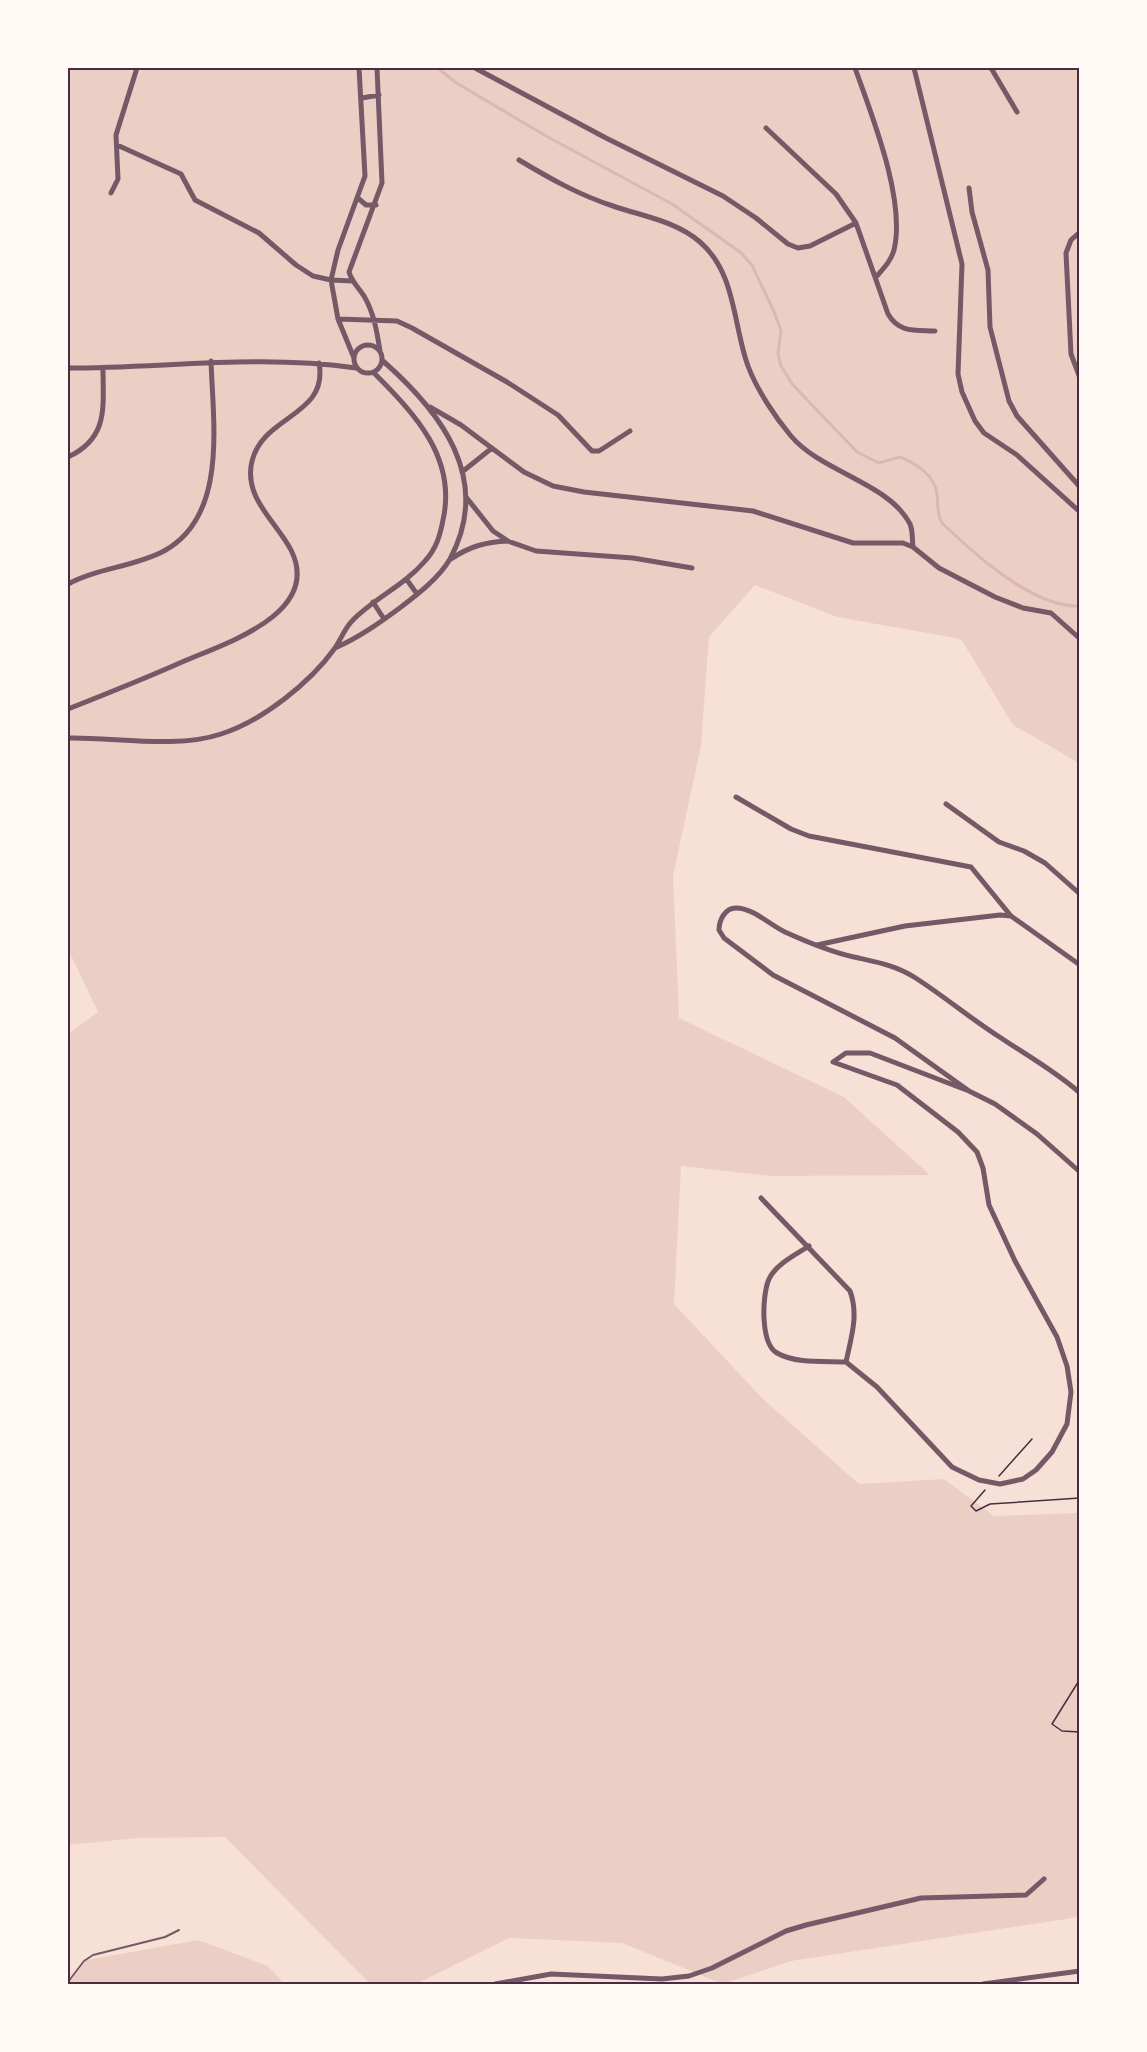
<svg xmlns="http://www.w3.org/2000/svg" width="1147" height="2052" viewBox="0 0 1147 2052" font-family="Poppins,sans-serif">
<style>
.green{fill:#ebcfc5}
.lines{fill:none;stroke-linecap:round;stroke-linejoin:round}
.stream{stroke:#dcb8b0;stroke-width:3}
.path{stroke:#4a2c40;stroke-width:1.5}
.service{stroke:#755966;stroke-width:2}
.minor{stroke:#755966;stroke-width:5}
.neatline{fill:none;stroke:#4a2c40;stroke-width:2}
</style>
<rect width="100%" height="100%" fill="#f7e1d7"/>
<path class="green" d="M68,68H1079V763L1013,725L961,639L837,617L755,585L709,637L701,746L673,876L679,1018L844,1097L930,1175L771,1176L681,1166L674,1304L763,1399L859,1484L944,1479L994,1516L1079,1513V1917L791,1961L723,1984L622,1943L509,1938L416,1984H370L225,1837L137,1838L68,1845V1034L98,1012L68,949Z
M198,1940L268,1966L284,1984H68L87,1960Z"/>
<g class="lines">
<path class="stream" d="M438,68L455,82L546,136L672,204L740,252L752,265L775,314L781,331L778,354L781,366L793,385L857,452L879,463L900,457C916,463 935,476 937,494C938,503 937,512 941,521C945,527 952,532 957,537C986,564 1039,608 1080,606"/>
<path class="path" d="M999,1476L1032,1439
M985,1490L971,1506L976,1511L990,1504L1080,1498
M1080,1679L1052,1724L1062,1731L1080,1732"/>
<path class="service" d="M68,1982L84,1961L93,1955L165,1937L179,1930"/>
<path class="minor" d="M377,68L382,183L349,272C352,282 358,287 364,296C374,313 377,332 380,351
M475,68L606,138L723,196L756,218L788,244L798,248L810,246L856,223
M855,68C872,116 906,200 894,250C891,261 883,269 876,277
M914,68L962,264L958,374L962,392L975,421L984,433L1017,455L1080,512
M991,68L1017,112
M362,98L379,95
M766,128L836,194L856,223L888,314C899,333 915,330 935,331
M117,145L181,174L195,200L259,233L296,265L313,276L331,280L352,281
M519,160C549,178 579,195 613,206C642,216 676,221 700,242C736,273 733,325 748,366C757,390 775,417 791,436C821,472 889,483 910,524C913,531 912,539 913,547
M969,188L972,212L988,270L990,327L1009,401L1017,416L1080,487
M111,193L118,179L116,135L137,68
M359,199L366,205H376
M1080,232L1071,240L1066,253L1071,354L1080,378
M338,319L397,321L412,328L507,382L558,415L592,451H599L630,431
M354 359a14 14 0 1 1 28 0a14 14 0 1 1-28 0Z
M354,358L338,319L331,280L338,250L365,176L359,68
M68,368C164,368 260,354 356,368
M430,407L461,425L524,472L553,486L584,492L753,511L853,543H903L913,547L939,568L995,597L1023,608L1051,613L1078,637
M68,457C109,438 103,407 103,368
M462,472L492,448
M466,497L493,531L508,541L536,551L633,558L692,568
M451,559C470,546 486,542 508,541
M407,580L417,594
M68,584C97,568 134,567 164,551C228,516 213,423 211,361
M373,602L384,619
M335,648C360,637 379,623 401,607C418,594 439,578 450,559C493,479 441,412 383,361
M68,709C106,694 144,679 182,662C223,644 323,614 291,550C276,521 243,498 252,461C263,415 329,416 319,363
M68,738C114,737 177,749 221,734C262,721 310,683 335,648C341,639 345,628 352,621C374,598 404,586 425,561C436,549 440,536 443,520C457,458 415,414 374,373
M736,797L791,829L809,836L971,867L1011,916
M946,804L999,842L1024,851L1045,863L1080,894
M817,945L905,926L1000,915L1011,916L1080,965
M1080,1093C1055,1071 1028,1056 1001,1038C971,1019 944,996 914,977C895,965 876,962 854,957C831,952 807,942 785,932C770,925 753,908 736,908C725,908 719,920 719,930L724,938L773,975L895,1038L969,1091L995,1104L1037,1134L1080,1172
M761,1198L850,1291C859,1315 851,1338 846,1362L877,1387L952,1467L979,1480L1000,1484L1023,1479L1036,1470L1052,1452L1067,1424L1071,1392L1067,1366L1057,1337L1015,1261L989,1205L983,1168L977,1152L958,1132L897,1085L833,1062L846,1053H870L969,1091
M809,1246C797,1254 776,1264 769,1279C762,1295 760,1343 777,1353C796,1364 825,1361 846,1362
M495,1984L551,1974L662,1979L689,1976L712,1968L786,1931L806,1925L921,1898L1026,1895L1044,1879
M983,1984L1080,1971"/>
</g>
<rect width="1147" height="2052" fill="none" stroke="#fffaf5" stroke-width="138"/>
<rect x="69" y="69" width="1009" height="1914" class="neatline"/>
</svg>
